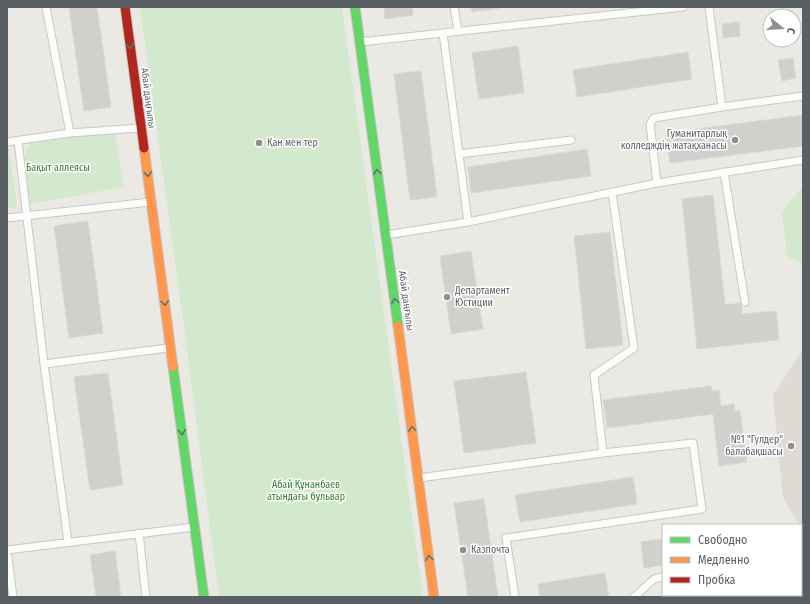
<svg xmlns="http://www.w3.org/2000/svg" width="810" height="604" viewBox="0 0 810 604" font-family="'Fira Sans Condensed',sans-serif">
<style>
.education{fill:#dedbd4}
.green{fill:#d3e9cd}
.building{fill:#d1d0cd;stroke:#dad8d4}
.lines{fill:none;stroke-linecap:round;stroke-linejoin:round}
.lane-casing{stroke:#c7c8c7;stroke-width:9}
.fast-casing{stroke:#c7c6c6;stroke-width:11}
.slow-casing{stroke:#c7c6c6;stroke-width:11}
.jam-casing{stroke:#c7c6c6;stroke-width:11}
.lane{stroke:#fcfcfb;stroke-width:7}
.fast{stroke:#63d668;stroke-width:9}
.slow{stroke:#ff974d;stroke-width:9}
.jam{stroke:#b3261e;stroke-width:9}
.oneway{stroke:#5c7765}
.poi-dot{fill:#8d8f91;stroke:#fff;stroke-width:1.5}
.labels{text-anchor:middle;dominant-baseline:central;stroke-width:3;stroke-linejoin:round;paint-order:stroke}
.street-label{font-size:10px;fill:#5a5f64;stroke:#fff}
.poi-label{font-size:10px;fill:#5a5f64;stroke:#fff;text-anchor:start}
.park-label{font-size:10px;fill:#30822b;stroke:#fff}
</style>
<rect width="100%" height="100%" fill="#ebe9e4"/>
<path class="education" d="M803,349V533L801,530V525H799L783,497L773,395Z"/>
<path class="green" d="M140,7H342L423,597H219L184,327Z
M115,132L124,187L29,204L25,156L30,142Z
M9,148L17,207L7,208V149Z
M803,186V265L787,256L782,212Z"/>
<path class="building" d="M69,7H97L111,107L84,111Z
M384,7H412L413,15L385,19Z
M471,7H500V8L472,12Z
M739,22L740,36L723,38L722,24Z
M518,46L524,93L479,99L472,53Z
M688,52L692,79L577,97L573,70Z
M793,58L796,78L782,81L778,60Z
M421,71L437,197L410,200L394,74Z
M803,115V146L670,163L666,133Z
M587,149L591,176L471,193L468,167Z
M713,195L725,305L741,303L742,314L776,311L779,340L697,349L682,199Z
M88,221L103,333L69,338L54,226Z
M610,232L623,345L586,349L574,236Z
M471,251L483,329L451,334L440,256Z
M526,372L536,443L464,453L454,381Z
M108,373L123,485L90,490L74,377Z
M711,386L712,391L719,390L721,406L734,404L735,411L740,410L747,462L719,466L713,414L607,428L603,400Z
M633,477L637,504L520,522L515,495Z
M484,499L498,597H468L454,503Z
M663,539V565L644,568L641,542Z
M115,551L121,597H96L90,555Z
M605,573L609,597H540L538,584Z
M761,595H771V597H746Z"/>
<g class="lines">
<g class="lane-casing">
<path id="lane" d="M46,7L70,133
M454,7L458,31
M709,7L722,107L803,96
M360,42L683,7
M18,141L44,364L68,542
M7,142L70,133L140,128
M459,154L571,140
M724,172L745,302
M657,183L803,160
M7,218L150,202
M468,222L657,183L650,124L654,118L722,107
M386,235L468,222L443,33
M44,364L168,348
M603,453L594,375L634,348L612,192
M419,478L603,453L693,443L702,509L506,538L515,597
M139,533L146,597
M7,550L194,527
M7,550L13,597
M710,595V597
M634,597L654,579L663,577"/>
</g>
<g class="fast-casing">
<path id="fast" d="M355,7L398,326
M173,367L204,597"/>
</g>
<g class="slow-casing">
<path id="slow" d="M144,148L173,367
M398,326L434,597"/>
</g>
<g class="jam-casing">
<path id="jam" d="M125,7L144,148"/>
</g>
<use href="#lane" class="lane"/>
<use href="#fast" class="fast"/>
<use href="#slow" class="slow"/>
<use href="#jam" class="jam"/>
</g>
<defs><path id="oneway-chevron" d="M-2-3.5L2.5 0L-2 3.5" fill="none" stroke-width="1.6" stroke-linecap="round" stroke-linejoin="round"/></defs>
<g class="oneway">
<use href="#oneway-chevron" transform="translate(130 46) rotate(83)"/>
<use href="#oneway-chevron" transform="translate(377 172) rotate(-98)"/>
<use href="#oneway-chevron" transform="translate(148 174) rotate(81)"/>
<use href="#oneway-chevron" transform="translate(395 301) rotate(-98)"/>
<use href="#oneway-chevron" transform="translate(165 303) rotate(82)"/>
<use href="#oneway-chevron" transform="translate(412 429) rotate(-98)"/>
<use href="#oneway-chevron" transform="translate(182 432) rotate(83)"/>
<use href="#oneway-chevron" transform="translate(429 558) rotate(-98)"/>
</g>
<g class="poi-dot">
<circle cx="735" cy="140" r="4"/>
<circle cx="259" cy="143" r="4"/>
<circle cx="447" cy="297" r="4"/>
<circle cx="791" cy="446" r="4"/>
<circle cx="463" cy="550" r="4"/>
</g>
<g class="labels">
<g class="street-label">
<text transform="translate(148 98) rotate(83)">Абай даңғылы</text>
<text transform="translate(406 301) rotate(82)">Абай даңғылы</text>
</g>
<g class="poi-label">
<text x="727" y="134" text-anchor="end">Гуманитарлық<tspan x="727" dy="12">колледждің жатақханасы</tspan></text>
<text x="267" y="143">Қан мен тер</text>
<text x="455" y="291">Департамент<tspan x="455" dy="12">Юстиции</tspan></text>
<text x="783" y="440" text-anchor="end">№1 "Гүлдер"<tspan x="783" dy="12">балабақшасы</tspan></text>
<text x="471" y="550">Казпочта</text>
</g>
<g class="park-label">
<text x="58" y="168">Бақыт аллеясы</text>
<text x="306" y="485">Абай Құнанбаев<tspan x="306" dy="12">атындағы бульвар</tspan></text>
</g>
</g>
<rect width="810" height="604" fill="none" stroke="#5a5f64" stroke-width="16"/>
<rect x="662" y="524" width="140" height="72" fill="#ffffff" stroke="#bdbfc1"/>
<rect x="670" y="537" width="20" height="6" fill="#63d668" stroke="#bdbfc1"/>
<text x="698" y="544" font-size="12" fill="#5a5f64">Свободно</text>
<rect x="670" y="557" width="20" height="6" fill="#ff974d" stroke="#bdbfc1"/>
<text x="698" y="564" font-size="12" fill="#5a5f64">Медленно</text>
<rect x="670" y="577" width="20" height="6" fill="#b3261e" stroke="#bdbfc1"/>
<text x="698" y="584" font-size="12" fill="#5a5f64">Пробка</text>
<g transform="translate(782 28) rotate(108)"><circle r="19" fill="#ffffff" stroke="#bdbfc1"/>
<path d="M0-3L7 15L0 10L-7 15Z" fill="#8d8f91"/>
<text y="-6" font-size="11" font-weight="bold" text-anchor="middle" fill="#5a5f64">С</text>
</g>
</svg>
